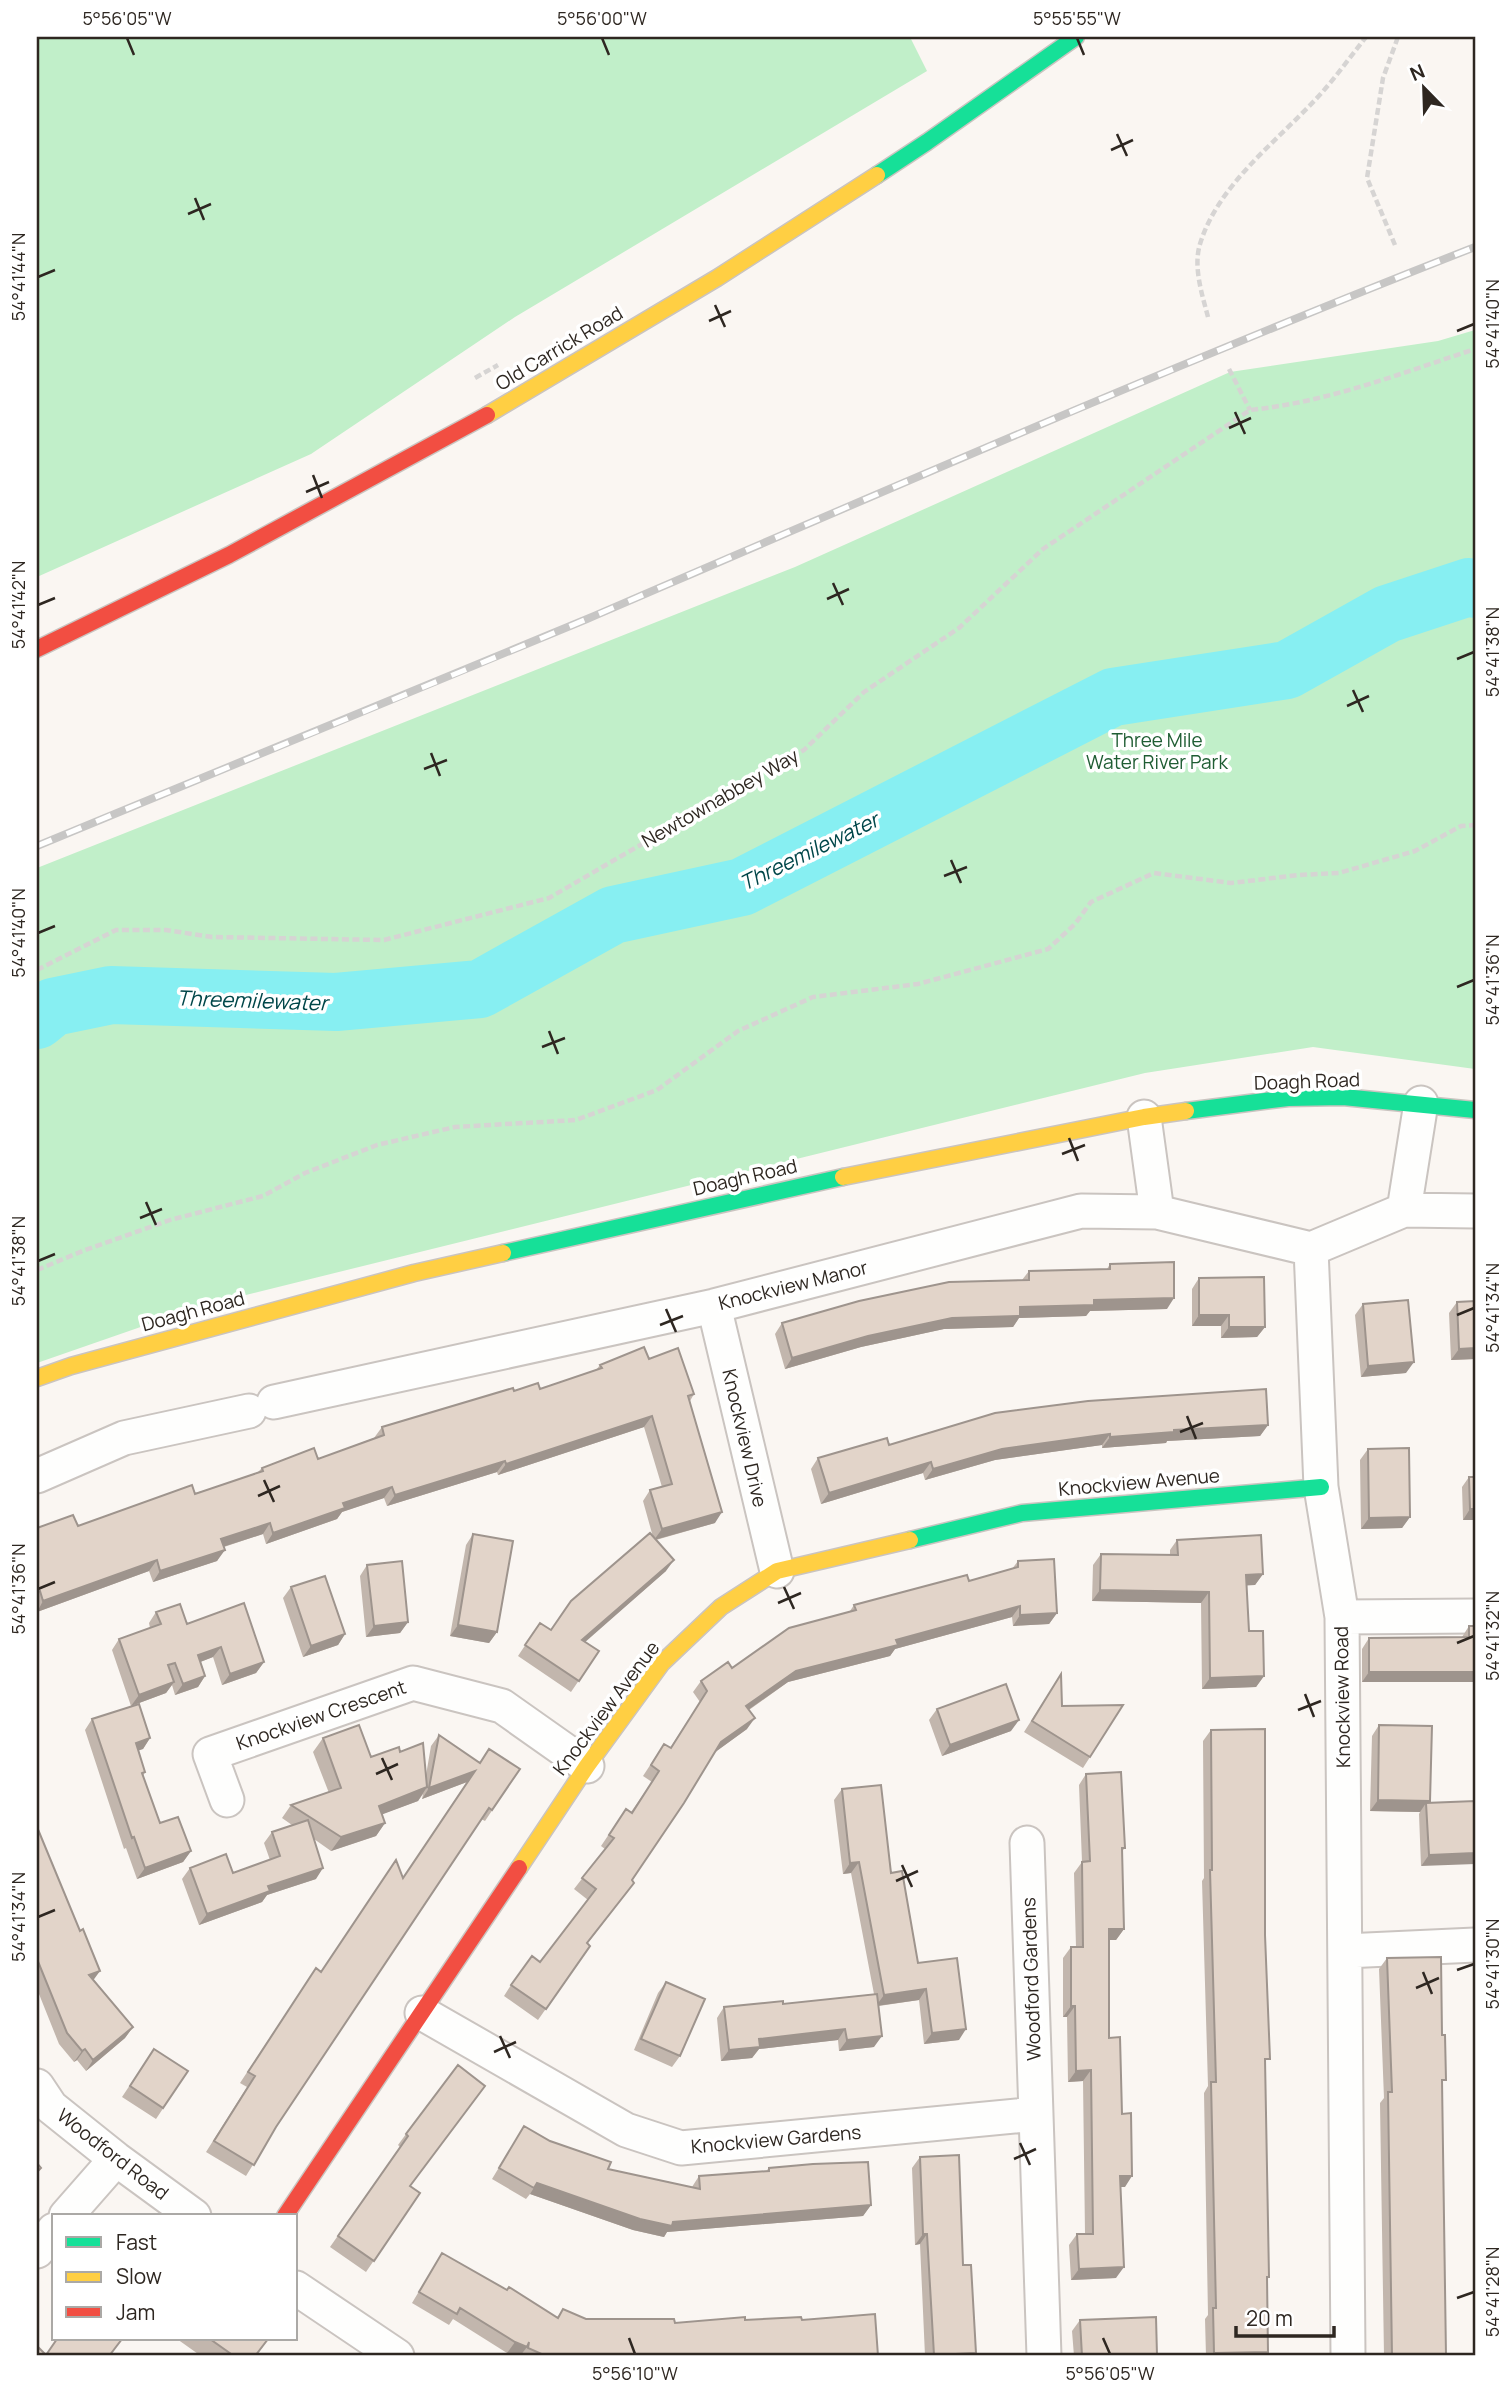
<svg xmlns="http://www.w3.org/2000/svg" width="1512" height="2393" viewBox="0 0 1512 2393" font-family="Manrope,sans-serif">
<style>
.green{fill:#c1efc9}
.lines{fill:none;stroke-linecap:round;stroke-linejoin:round}
.river{stroke:#87eff2;stroke-width:58}
.street-casing{stroke:#cac4c0;stroke-width:37}
.fast-casing{stroke:#cac4c0;stroke-width:19}
.slow-casing{stroke:#cac4c0;stroke-width:19}
.jam-casing{stroke:#cac4c0;stroke-width:19}
.path{stroke:#d6d4d3;stroke-width:4.5;stroke-dasharray:7 3.5;stroke-linecap:butt}
.street{stroke:#fefefd;stroke-width:33}
.fast{stroke:#16e098;stroke-width:16}
.slow{stroke:#ffcf43;stroke-width:16}
.jam{stroke:#f24e42;stroke-width:16}
.rail-casing{stroke:#c7c6c5;stroke-width:8}
.rail{stroke:#fff;stroke-width:5;stroke-dasharray:16;stroke-linecap:butt}
.wall{fill:#c2b6ad}
.shaded-wall{fill:#9e948d}
.building{fill:#e2d4c9;stroke:#9e948d;stroke-width:2}
.ticks{fill:none;stroke:#2e2721;stroke-width:2.5}
.labels{text-anchor:middle;dominant-baseline:central;stroke-width:7;stroke-linejoin:round;paint-order:stroke}
.street-label{font-size:19px;fill:#2e2721;stroke:#fff}
.park-label{font-size:19px;fill:#1f5d33;stroke:#fff}
.water-label{font-size:21px;font-style:italic;fill:#004649;stroke:#fff}
.neatline{fill:none;stroke:#2e2721;stroke-width:2.5}
.ticks-label{font-size:18px;text-anchor:middle;fill:#2e2721}
</style>
<rect width="100%" height="100%" fill="#faf6f2"/>
<path class="green" d="M37,37H910L927,71L515,317L311,454L37,577Z
M1475,330V1069L1313,1047L1145,1073L201,1306L37,1363V868L795,567L1230,372L1438,341Z"/>
<g class="lines">
<path class="river" d="M37,1020L53,1007L111,995L336,1002L480,989L613,915L742,887L1113,697L1287,670L1387,614L1469,587L1475,589"/>
<g class="street-casing">
<path id="street" d="M1144,1117L1157,1212
M1404,1210L1475,1211
M714,1306L777,1571
M274,1402L714,1306L1081,1211L1157,1212L1311,1249
M37,1476L124,1438L249,1411
M1342,1617L1475,1616
M227,1800L210,1754L413,1683L502,1706L587,1766
M1027,1843L1044,2356
M1345,1951L1475,1945
M422,2013L626,2130L681,2148L1036,2114
M37,2086L51,2107L116,2159L194,2216
M66,2216L116,2159
M37,2251L54,2230
M296,2288L397,2356
M1348,2356L1342,1617L1321,1487L1311,1249L1404,1210L1421,1103"/>
</g>
<g class="fast-casing">
<path id="fast" d="M877,175L927,142L1076,37
M1186,1111L1288,1098L1343,1097L1475,1110
M503,1253L843,1177
M910,1540L1022,1513L1321,1487"/>
</g>
<g class="slow-casing">
<path id="slow" d="M487,415L717,278L877,175
M843,1177L1144,1117L1186,1111
M37,1378L71,1366L414,1273L503,1253
M519,1868L587,1766L662,1663L721,1607L777,1571L910,1540"/>
</g>
<g class="jam-casing">
<path id="jam" d="M37,649L229,555L487,415
M285,2216L519,1868"/>
</g>
<path class="path" d="M1395,245L1367,178L1383,78L1398,37
M1208,317C1202,294 1193,267 1200,244C1218,185 1275,143 1316,99C1334,80 1350,57 1366,37
M1229,369L1250,410
M475,378L498,365
M37,970L116,930H166L212,937L384,940L549,898L804,750L864,692L959,628L1043,549L1250,410C1328,402 1402,373 1475,349
M37,1270L85,1250L170,1220L263,1196L305,1173L377,1145L455,1127L576,1120L657,1090L738,1031L813,997L918,984L1048,949L1075,924L1091,902L1154,873L1231,883L1298,875L1339,873L1415,851L1461,826L1475,825"/>
<use href="#street" class="street"/>
<use href="#fast" class="fast"/>
<use href="#slow" class="slow"/>
<use href="#jam" class="jam"/>
<g class="rail-casing">
<path id="rail" d="M37,846C220,770 404,696 587,619C882,492 1176,364 1475,247"/>
</g>
<use href="#rail" class="rail"/>
</g>
<path class="wall" d="M1110,1264L1167,1309L1090,1311L1086,1316L1019,1318L1013,1327L944,1329L861,1347L785,1369L775,1334L782,1323L1022,1280L1029,1271L1107,1269Z
M1199,1278L1265,1327L1257,1337L1221,1338V1326H1192V1289Z
M1475,1301V1359L1451,1360L1449,1313L1457,1302Z
M1363,1304L1406,1373L1361,1377L1355,1315Z
M649,1359L694,1394L690,1401L715,1523L656,1540L666,1571L585,1641L599,1651L571,1692L518,1656L540,1623L551,1630L653,1537L643,1501L650,1490L662,1487L644,1427L498,1475L497,1472L387,1506L384,1498L342,1512L337,1519L266,1544L263,1534L224,1547L217,1561L153,1582L149,1571L37,1612V1528L78,1526L227,1484L258,1472L262,1468L318,1459L374,1438L382,1427L514,1391L540,1389L596,1370L600,1365Z
M1268,1425L1260,1436L1167,1441L1166,1443L1102,1448V1445L995,1460L925,1480L923,1473L821,1504L811,1469L818,1458L889,1445Z
M1368,1449L1410,1517L1402,1528L1361,1529L1360,1460Z
M1469,1477L1475,1520H1463L1462,1487Z
M473,1534L497,1632L489,1643L450,1636L466,1545Z
M1177,1540L1263,1574L1255,1585H1246L1249,1631L1264,1676L1256,1687L1202,1689L1201,1603L1092,1601L1093,1565L1101,1554L1170,1555V1550Z
M1018,1561L1057,1613L1049,1624L1013,1626L1012,1617L895,1649L890,1656L788,1682L749,1710L747,1729L715,1752L632,1880L634,1883L587,1944L590,1946L538,2020L504,1996L511,1985L540,1962L588,1900L574,1889L605,1849L601,1846L626,1809L631,1812L652,1782L643,1776L664,1744L670,1748L700,1702L693,1692L701,1681L732,1668L850,1611L854,1605L969,1581L1012,1569Z
M367,1565L408,1622L400,1633L366,1637L360,1576Z
M291,1587L345,1634L338,1645L303,1657L283,1598Z
M156,1612L187,1624L264,1662L256,1673L222,1685L213,1657L200,1662L205,1676L198,1687L175,1695L172,1685L166,1693L131,1706L112,1650L119,1639L150,1628L149,1623Z
M1469,1626H1475V1682H1362V1649L1369,1638L1462,1637Z
M1061,1674L1062,1706L1090,1757L1083,1768L1024,1732Z
M937,1709L1011,1731L942,1756L929,1720Z
M92,1719L150,1738L143,1749L138,1750L145,1772L143,1776L160,1823L191,1851L183,1862L137,1879L126,1848L124,1849L85,1730Z
M1379,1725L1429,1803L1475,1801L1421,1866L1419,1814L1420,1812L1370,1811L1372,1736Z
M1211,1730L1265,2066L1269,2277L1267,2280L1265,2356H1206L1205,2319L1208,2315L1204,2093L1208,2086L1202,1881L1204,1878L1203,1741Z
M439,1735L480,1763L520,1769L485,1821L481,1819L276,2127L246,2176L206,2152L247,2087L240,2083L316,1968L321,1971L403,1878L467,1782L422,1799L423,1794L418,1801L382,1814L385,1823L376,1836L331,1851L314,1839L316,1879L267,1895L262,1902L199,1925L182,1879L190,1868L233,1873L270,1860L264,1843L272,1832L292,1825L282,1818L291,1805L329,1793L313,1752L323,1738L371,1757L400,1752L426,1775L431,1746Z
M1086,1774L1125,1848L1122,1851L1124,1929L1116,1940H1109V2038L1122,2114L1125,2187H1120L1116,2278L1071,2280L1069,2245L1077,2234H1085L1083,2081L1068,2082L1067,2017H1063V1958L1071,1947H1076L1074,1873L1082,1862L1079,1785Z
M842,1789L891,1873L918,1963L959,2040L924,2044L919,2000L879,2006L874,2047L839,2051L838,2040L759,2049L752,2058L721,2061L717,2018L724,2007L783,2004L874,1994L851,1873L843,1874L834,1800Z
M37,1827L94,1980L133,2027L125,2038L86,2071L77,2060L74,2062L59,2044L37,1989Z
M1387,1958L1442,2086L1446,2356H1384L1380,2103L1384,2098L1379,1969Z
M666,1982L680,2056L672,2067L634,2050L658,1993Z
M154,2049L188,2071L156,2119L122,2097Z
M458,2065L410,2186L420,2193L366,2272L330,2247L400,2147L398,2145L406,2134Z
M524,2126L550,2141L608,2169L692,2187L699,2176L766,2171L769,2168L871,2205L863,2216L667,2232L664,2237L633,2230L530,2194L526,2199L492,2179Z
M920,2157L963,2265L976,2353L973,2356H925L920,2244L915,2245L912,2168Z
M442,2253L557,2318L563,2309L586,2319L675,2323L802,2320L878,2356H521L522,2354L520,2356H516L507,2353L453,2319L449,2325L412,2303Z
M1080,2320L1156,2356H1074L1072,2331Z
M177,2339H268L256,2356H201Z"/>
<path class="shaded-wall" d="M1174,1298L1167,1309L1090,1311L1086,1316L1019,1318L1013,1327L944,1329L861,1347L785,1369L792,1358L868,1336L952,1318L1020,1307L1094,1300Z
M1199,1315H1229L1221,1326H1192Z
M1229,1327H1265L1257,1337L1221,1338Z
M1475,1348V1359L1451,1360L1459,1349Z
M1414,1362L1406,1373L1361,1377L1368,1366Z
M652,1416L644,1427L498,1475L506,1464Z
M1268,1425L1260,1436L1167,1441L1166,1443L1102,1448L1110,1437L1174,1430Z
M1110,1434L1102,1445L995,1460L925,1480L933,1469L1002,1449Z
M505,1461L497,1472L387,1506L395,1495Z
M931,1462L923,1473L821,1504L829,1493Z
M392,1487L384,1498L342,1512L337,1519L266,1544L273,1533L343,1503Z
M1470,1509H1475V1520H1463Z
M722,1512L715,1523L654,1540L662,1529Z
M1410,1517L1402,1528L1361,1529L1369,1518Z
M270,1523L263,1534L213,1550L221,1539Z
M225,1550L217,1561L153,1582L160,1571Z
M157,1560L149,1571L37,1612L43,1601Z
M674,1560L666,1571L575,1651L582,1640Z
M1263,1574L1255,1585L1238,1586L1246,1575Z
M1100,1590L1209,1592L1201,1603L1092,1601Z
M1020,1606L1012,1617L895,1649L890,1656L788,1682L738,1717L746,1706L796,1671L896,1640Z
M1057,1613L1049,1624L1013,1626L1020,1615Z
M408,1622L400,1633L366,1637L374,1626Z
M458,1625L497,1632L489,1643L450,1636Z
M345,1634L338,1645L303,1657L311,1646Z
M221,1647L213,1657L190,1666L198,1655Z
M264,1662L256,1673L222,1685L230,1674Z
M1369,1672H1475V1682H1362Z
M205,1676L198,1687L175,1695L183,1684Z
M1264,1676L1256,1687L1202,1689L1210,1678Z
M174,1682L166,1693L131,1706L139,1695Z
M755,1718L747,1729L714,1753L721,1742Z
M1019,1720L1011,1731L942,1756L950,1745Z
M150,1738L143,1749L128,1754L136,1743Z
M475,1771L467,1782L422,1799L429,1788Z
M427,1787L418,1801L370,1819L379,1806Z
M1378,1800L1430,1801L1426,1807V1803L1420,1812L1370,1811Z
M385,1823L376,1836L331,1851L341,1837Z
M191,1851L183,1862L137,1879L145,1868Z
M1475,1853V1864L1421,1866L1429,1855Z
M859,1862L851,1873L843,1874L850,1863Z
M323,1868L316,1879L267,1895L262,1902L199,1925L207,1914L268,1886Z
M1109,1929H1124L1116,1940H1101Z
M100,1971L92,1982L89,1975Z
M926,1989L919,2000L876,2006L884,1995Z
M1071,2006H1075L1067,2017H1063Z
M133,2027L125,2038L86,2071L93,2060Z
M845,2029L838,2040L759,2049L752,2058L721,2061L729,2050L759,2039Z
M966,2029L959,2040L924,2044L932,2033Z
M882,2036L874,2047L839,2051L847,2040Z
M85,2049L77,2060L74,2062L82,2051Z
M1091,2070L1083,2081L1068,2082L1076,2071Z
M1120,2176H1132L1125,2187H1112Z
M537,2183L673,2222L871,2205L863,2216L667,2232L664,2237L633,2230L530,2194Z
M923,2234H927L920,2244L915,2245Z
M1124,2267L1116,2278L1071,2280L1079,2269Z
M515,2342L527,2347L520,2356H516L507,2353Z
M1268,2352L1265,2356H1212L1214,2353Z
M976,2353L973,2356H933L934,2355Z"/>
<path class="building" d="M1174,1262V1298L1094,1300V1305L1020,1307V1316L952,1318L868,1336L792,1358L782,1323L859,1301L949,1282L1029,1280V1271L1110,1269V1264Z
M1264,1277L1265,1327H1229V1315H1199V1278Z
M1408,1300L1414,1362L1368,1366L1363,1304Z
M1475,1301V1348L1459,1349L1457,1302Z
M644,1347L649,1359L678,1348L694,1394L688,1396L722,1512L662,1529L650,1490L672,1484L652,1416L506,1464L505,1461L395,1495L392,1487L343,1503L345,1508L273,1533L270,1523L221,1539L225,1550L160,1571L157,1560L43,1601L40,1591L37,1592V1528L73,1515L78,1526L192,1485L195,1494L263,1471L262,1468L314,1448L318,1459L384,1435L382,1427L513,1388L514,1391L538,1383L540,1389L602,1368L600,1365Z
M1266,1389L1268,1425L1174,1430V1432L1110,1437V1434L1002,1449L933,1469L931,1462L829,1493L818,1458L887,1438L889,1445L995,1413L1088,1401Z
M1409,1448L1410,1517L1369,1518L1368,1449Z
M1469,1477H1475V1509H1470Z
M650,1533L674,1560L582,1640L599,1651L579,1681L525,1645L540,1623L551,1630L571,1601Z
M473,1534L513,1541L497,1632L458,1625Z
M1261,1535L1263,1574L1246,1575L1249,1631H1263L1264,1676L1210,1678L1209,1592L1100,1590L1101,1554L1178,1555L1177,1540Z
M1054,1559L1057,1613L1020,1615V1606L896,1640L898,1645L796,1671L746,1706L755,1718L721,1742L684,1803L632,1880L634,1883L587,1943L590,1946L546,2009L511,1985L532,1956L540,1962L596,1889L582,1878L614,1838L609,1835L626,1809L632,1813L659,1771L651,1765L664,1744L671,1748L707,1691L701,1681L728,1662L732,1668L789,1628L856,1610L854,1605L967,1575L969,1581L1018,1567V1561Z
M402,1561L408,1622L374,1626L367,1565Z
M325,1576L345,1634L311,1646L291,1587Z
M244,1603L264,1662L230,1674L221,1647L198,1655L205,1676L183,1684L175,1663L168,1665L174,1682L139,1695L119,1639L161,1624L156,1612L180,1604L187,1624Z
M1469,1626H1475V1672H1369V1638L1469,1637Z
M1061,1674L1062,1706L1123,1705L1090,1757L1032,1721Z
M1006,1684L1019,1720L950,1745L937,1709Z
M139,1704L150,1738L136,1743L145,1772L142,1773L160,1823L178,1817L191,1851L145,1868L134,1837L132,1838L92,1719Z
M359,1725L371,1757L399,1747L400,1752L423,1743L427,1787L379,1806L385,1823L341,1837L291,1805L341,1788L323,1738Z
M1379,1725L1432,1726L1430,1801L1378,1800Z
M1265,1729V1935L1270,2059H1265L1269,2277H1267L1268,2352L1214,2353L1213,2308H1216L1211,2082H1216L1210,1870H1212L1211,1730Z
M439,1735L480,1763L489,1749L520,1769L492,1810L489,1808L276,2127L254,2165L214,2141L255,2076L248,2072L316,1968L321,1972L396,1860L403,1878L475,1771L429,1788Z
M1121,1772L1125,1848H1122L1124,1929H1109V2038L1120,2037L1122,2114L1131,2113L1132,2176H1120L1124,2267L1079,2269L1077,2234H1093L1091,2070L1076,2071L1075,2006H1071V1947H1083L1082,1862L1090,1861L1086,1774Z
M881,1785L891,1873L902,1871L918,1963L957,1958L966,2029L932,2033L926,1989L884,1995L859,1862L850,1863L842,1789Z
M1475,1801V1853L1429,1855L1426,1803Z
M308,1820L323,1868L268,1886L270,1891L207,1914L190,1868L226,1854L233,1873L280,1856L272,1832Z
M37,1827L80,1931L83,1929L100,1971L89,1975L133,2027L93,2060L85,2049L82,2051L67,2033L37,1959Z
M1441,1957L1442,2035H1445L1446,2080H1442L1446,2356H1392L1388,2092H1392L1387,1958Z
M666,1982L705,1999L680,2056L641,2039Z
M877,1994L882,2036L847,2040L845,2029L759,2039L760,2047L729,2050L724,2007L783,2001V2004Z
M154,2049L188,2071L163,2108L130,2086Z
M458,2065L485,2086L410,2186L420,2193L374,2261L338,2236L408,2136L406,2134Z
M524,2126L550,2141L611,2162L608,2169L700,2189L699,2176L769,2171V2168L813,2164L868,2162L871,2205L673,2222L672,2226L640,2219L537,2183L534,2188L499,2168Z
M959,2155L963,2265H971L976,2353L934,2355L927,2234H923L920,2157Z
M37,2163L41,2168L37,2172Z
M442,2253L507,2290L509,2287L558,2318L563,2309L586,2319H674L675,2323L745,2317V2320L801,2317L802,2320L875,2314L878,2356H546L528,2348L529,2342L527,2347L515,2342L460,2308L457,2314L419,2292Z
M1156,2317L1157,2355L1082,2356L1080,2320Z
M57,2339H122L109,2356H37V2348L38,2347L46,2355Z
M210,2339H268L255,2356H234Z"/>
<path class="ticks" d="M127,38L134,55M602,38L609,55M1077,38L1084,55M1117,134L1127,156M1111,150L1133,140M195,198L204,220M188,214L211,204M38,277L55,270M715,305L725,327M709,321L731,311M1457,331L1474,324M1235,412L1245,434M1229,428L1251,418M313,475L322,498M306,492L329,482M833,583L843,605M827,599L849,589M38,605L55,598M1457,659L1474,652M1353,690L1363,712M1347,706L1369,696M431,753L440,776M424,769L447,760M951,860L961,883M944,876L967,867M38,933L55,926M1457,987L1474,980M549,1031L558,1054M542,1047L565,1038M1069,1138L1078,1161M1062,1154L1085,1145M146,1202L156,1225M140,1218L162,1209M38,1261L55,1254M666,1309L676,1332M1457,1315L1474,1308M660,1325L683,1316M1187,1416L1196,1439M1180,1432L1203,1423M264,1480L274,1502M258,1496L280,1486M784,1587L794,1609M38,1589L55,1582M778,1603L801,1593M1457,1643L1474,1636M1305,1694L1314,1717M1298,1710L1321,1701M382,1758L392,1780M376,1774L398,1764M902,1865L912,1887M896,1881L918,1871M38,1917L55,1910M1457,1970L1474,1964M1423,1972L1432,1994M1416,1988L1439,1978M500,2036L510,2058M494,2052L516,2042M1020,2143L1030,2165M1014,2159L1036,2149M1457,2298L1474,2292M629,2338L635,2354M1103,2338L1110,2354"/>
<g class="labels">
<g class="street-label">
<text transform="translate(559 348) rotate(-31)">Old Carrick Road</text>
<text transform="translate(720 798) rotate(-30)">Newtownabbey Way</text>
<text transform="translate(1307 1081) rotate(-2)">Doagh Road</text>
<text transform="translate(745 1177) rotate(-13)">Doagh Road</text>
<text transform="translate(793 1285) rotate(-14)">Knockview Manor</text>
<text transform="translate(193 1311) rotate(-15)">Doagh Road</text>
<text transform="translate(745 1438) rotate(77)">Knockview Drive</text>
<text transform="translate(1139 1482) rotate(-5)">Knockview Avenue</text>
<text transform="translate(1342 1697) rotate(-91)">Knockview Road</text>
<text transform="translate(606 1708) rotate(-53)">Knockview Avenue</text>
<text transform="translate(321 1715) rotate(-19)">Knockview Crescent</text>
<text transform="translate(1031 1979) rotate(-92)">Woodford Gardens</text>
<text transform="translate(776 2139) rotate(-5)">Knockview Gardens</text>
<text transform="translate(113 2154) rotate(38)">Woodford Road</text>
</g>
<g class="park-label">
<text x="1157" y="740">Three Mile<tspan x="1157" dy="22">Water River Park</tspan></text>
</g>
<g class="water-label">
<text transform="translate(809 851) rotate(-26)">Threemilewater</text>
<text transform="translate(252 1000) rotate(2)">Threemilewater</text>
</g>
</g>
<rect width="1512" height="2393" fill="none" stroke="#ffffff" stroke-width="77"/>
<rect x="52" y="2214" width="245" height="126" fill="#ffffff" stroke="#aba9a6" stroke-width="2"/>
<rect x="66" y="2237" width="35" height="10" fill="#16e098" stroke="#aba9a6" stroke-width="2"/>
<text x="116" y="2250" font-size="21" fill="#2e2721">Fast</text>
<rect x="66" y="2272" width="35" height="10" fill="#ffcf43" stroke="#aba9a6" stroke-width="2"/>
<text x="116" y="2284" font-size="21" fill="#2e2721">Slow</text>
<rect x="66" y="2307" width="35" height="10" fill="#f24e42" stroke="#aba9a6" stroke-width="2"/>
<text x="116" y="2320" font-size="21" fill="#2e2721">Jam</text>
<g transform="translate(1424 88) rotate(337)" stroke="#ffffff" stroke-width="5" paint-order="stroke">
<path d="M0-5L12 26L0 18L-12 26Z" fill="#2e2721"/>
<text y="-10" font-size="19" font-weight="bold" text-anchor="middle" fill="#2e2721">N</text>
</g>
<path d="M1236 2326v10h98v-10" fill="none" stroke="#2e2721" stroke-width="3.5"/>
<text x="1246" y="2326" font-size="21" fill="#2e2721" stroke="#ffffff" stroke-width="5" paint-order="stroke">20 m</text>
<rect x="38" y="38" width="1436" height="2316" class="neatline"/>
<g class="ticks-label">
<text x="127" y="25">5°56'05"W</text>
<text x="602" y="25">5°56'00"W</text>
<text x="1077" y="25">5°55'55"W</text>
<text transform="translate(19 277) rotate(-90)" y="6">54°41'44"N</text>
<text transform="translate(1493 324) rotate(-90)" y="6">54°41'40"N</text>
<text transform="translate(19 605) rotate(-90)" y="6">54°41'42"N</text>
<text transform="translate(1493 652) rotate(-90)" y="6">54°41'38"N</text>
<text transform="translate(19 933) rotate(-90)" y="6">54°41'40"N</text>
<text transform="translate(1493 980) rotate(-90)" y="6">54°41'36"N</text>
<text transform="translate(19 1261) rotate(-90)" y="6">54°41'38"N</text>
<text transform="translate(1493 1308) rotate(-90)" y="6">54°41'34"N</text>
<text transform="translate(19 1589) rotate(-90)" y="6">54°41'36"N</text>
<text transform="translate(1493 1636) rotate(-90)" y="6">54°41'32"N</text>
<text transform="translate(19 1917) rotate(-90)" y="6">54°41'34"N</text>
<text transform="translate(1493 1964) rotate(-90)" y="6">54°41'30"N</text>
<text transform="translate(1493 2292) rotate(-90)" y="6">54°41'28"N</text>
<text x="635" y="2380">5°56'10"W</text>
<text x="1110" y="2380">5°56'05"W</text>
</g>
</svg>
